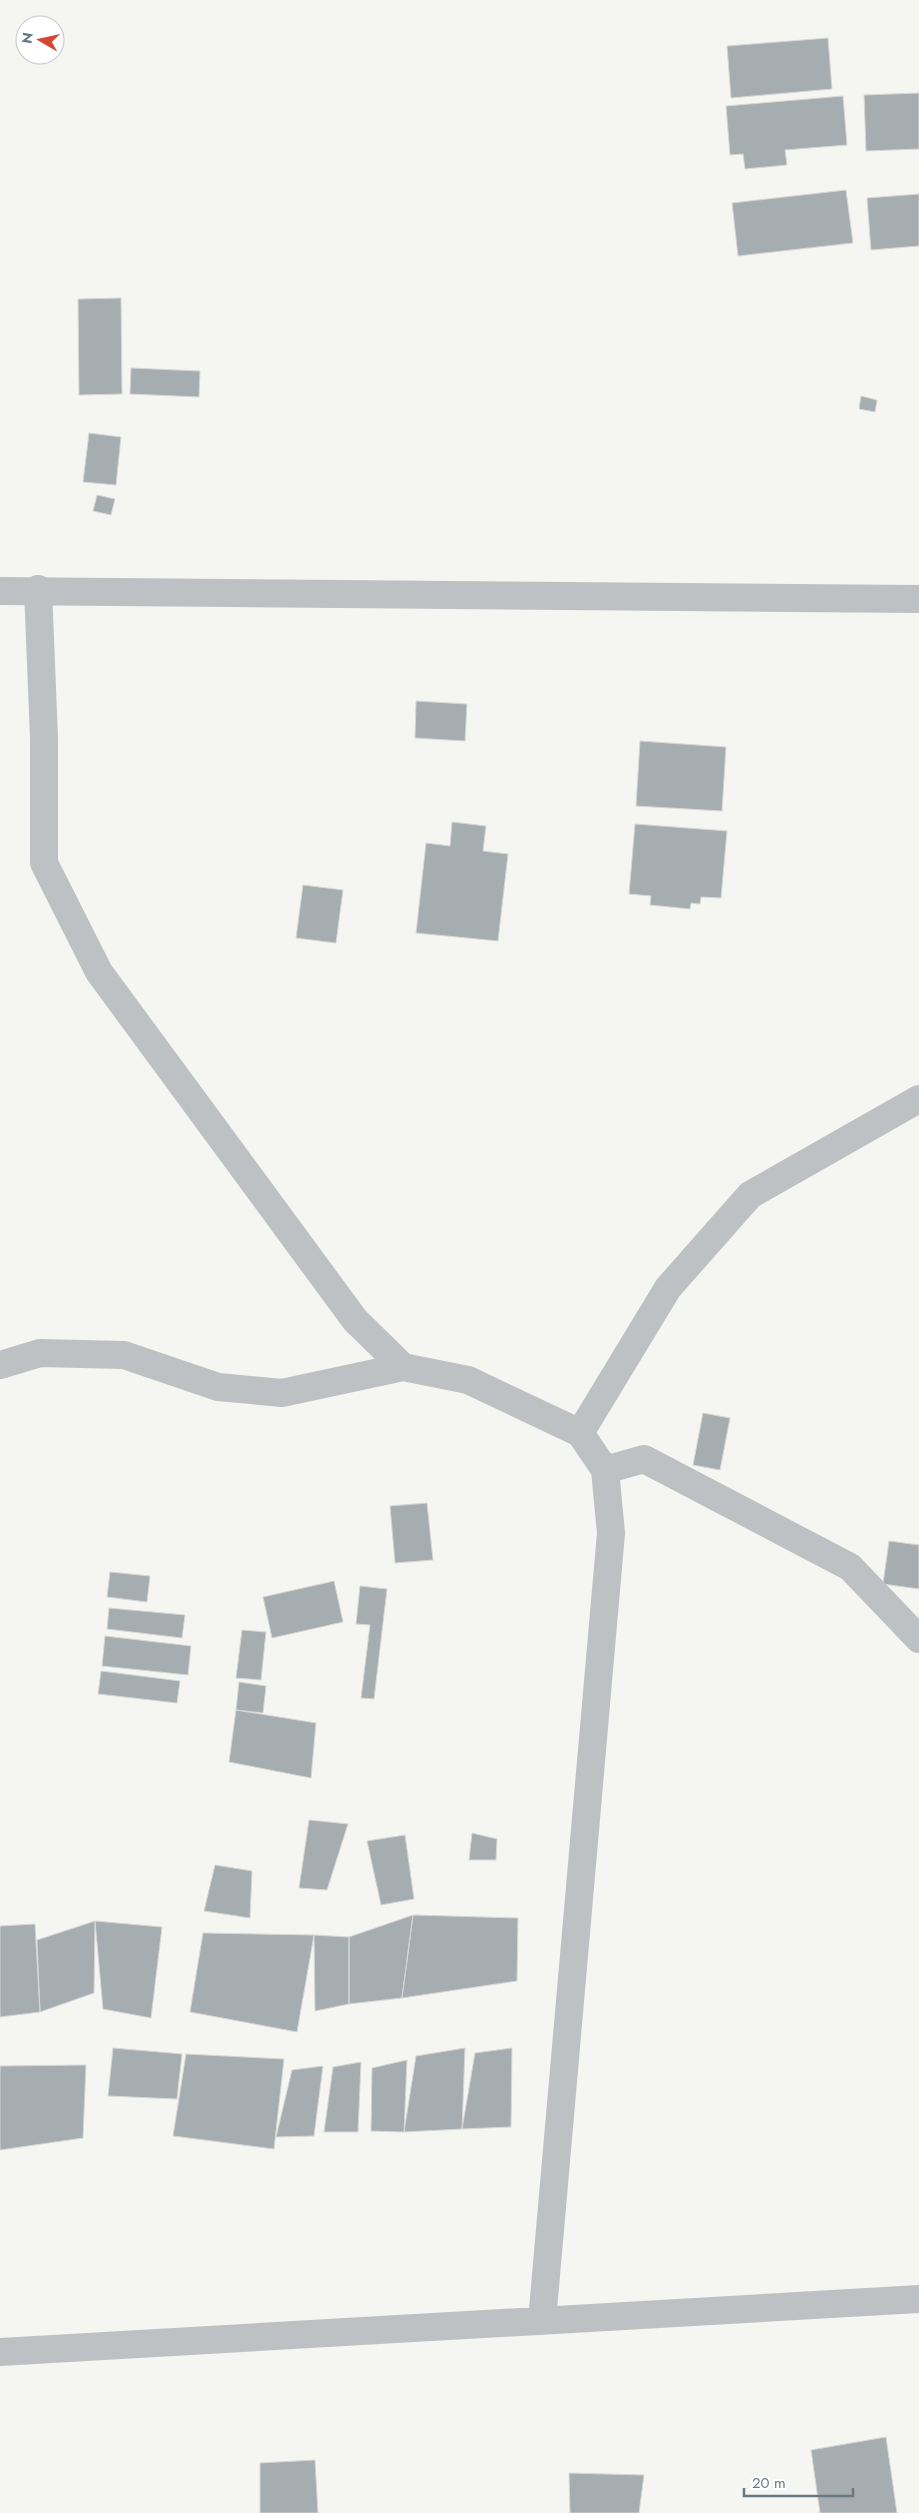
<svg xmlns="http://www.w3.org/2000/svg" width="919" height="2513" viewBox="0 0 919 2513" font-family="Jost,sans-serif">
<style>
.building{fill:#a5adb1;stroke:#d7d7d5}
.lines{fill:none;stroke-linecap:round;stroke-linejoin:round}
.minor{stroke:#bdc1c4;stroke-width:28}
</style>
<rect width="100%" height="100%" fill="#f5f5f2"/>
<path class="building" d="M828,38L832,89L731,98L727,46Z
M919,93V149L866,151L864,95Z
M843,96L847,145L785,150L787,165L745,169L743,154L730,155L726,106Z
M846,190L853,243L738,256L732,203Z
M919,194V246L871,250L867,198Z
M121,298L122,394L79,395L78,299Z
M131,368L200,371L199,397L130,394Z
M861,396L877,400L875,412L859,409Z
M89,433L121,437L116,485L83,482Z
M97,495L115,499L111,515L93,511Z
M416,701L467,704L465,741L415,738Z
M640,741L726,747L722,811L636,806Z
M452,822L486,826L483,851L508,854L498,941L416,933L426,843L450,846Z
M635,824L727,831L721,898L701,897L700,904L691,903L690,909L650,905L651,896L629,894Z
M303,885L343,890L336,943L296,938Z
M703,1413L730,1418L720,1470L693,1465Z
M427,1503L433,1560L395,1563L390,1506Z
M889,1541L919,1545V1589L883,1584Z
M110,1572L150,1576L147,1602L107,1597Z
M334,1581L343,1622L272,1638L263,1597Z
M360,1586L387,1589L374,1699L361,1698L370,1625L356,1624Z
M109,1608L185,1615L182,1638L107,1629Z
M242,1630L266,1632L261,1680L236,1678Z
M105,1636L191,1646L188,1675L102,1666Z
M101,1671L180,1681L177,1703L98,1694Z
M239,1682L266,1686L263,1713L236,1710Z
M236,1710L316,1723L311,1778L229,1762Z
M309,1820L348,1824L327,1890L299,1888Z
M472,1833L497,1839L496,1860H469Z
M405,1835L414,1899L381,1905L367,1841Z
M215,1865L252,1871L250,1918L204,1911Z
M413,1915L402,1998L349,2004V1937Z
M413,1915L518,1918L517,1981L402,1998Z
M95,1921L94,1993L40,2012L37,1940Z
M95,1921L162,1927L151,2018L103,2009Z
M35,1924L40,2012L0,2017V1926Z
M203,1933L314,1935L297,2032L190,2012Z
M314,1935L349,1937V2004L315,2011Z
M113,2048L182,2054L177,2099L108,2096Z
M465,2048L462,2129L404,2132L416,2056Z
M512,2048L511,2127L462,2129L475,2053Z
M186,2054L284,2059L274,2149L173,2136Z
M407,2060L404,2132L371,2131L372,2068Z
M361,2062L358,2132H324L333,2067Z
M86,2065L83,2138L0,2150V2066Z
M323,2066L314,2136L276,2137L292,2070Z
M886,2437L897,2513H820L811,2450Z
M315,2460L318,2513H260V2463Z
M569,2473L644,2475L639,2513H570Z"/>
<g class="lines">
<path class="minor" d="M38,589L44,738V863L99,972L355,1320L403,1367
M0,591L919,599
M0,1365L40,1353L124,1355L218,1387L282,1393L403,1367L468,1380L580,1433L605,1470L611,1533L542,2321
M580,1433L668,1288L750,1195L919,1099
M605,1470L644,1459L850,1567L919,1639
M0,2352L919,2299"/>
</g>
<g transform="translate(40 40) rotate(279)"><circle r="24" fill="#ffffff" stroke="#c2c9cd"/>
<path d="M0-4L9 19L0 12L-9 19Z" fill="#d54733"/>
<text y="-8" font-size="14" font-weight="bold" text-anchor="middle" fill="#677881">N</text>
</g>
<path d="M744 2488v8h109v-8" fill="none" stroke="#677881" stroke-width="2.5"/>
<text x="752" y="2488" font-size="15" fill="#677881" stroke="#ffffff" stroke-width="4" paint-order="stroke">20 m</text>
</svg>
